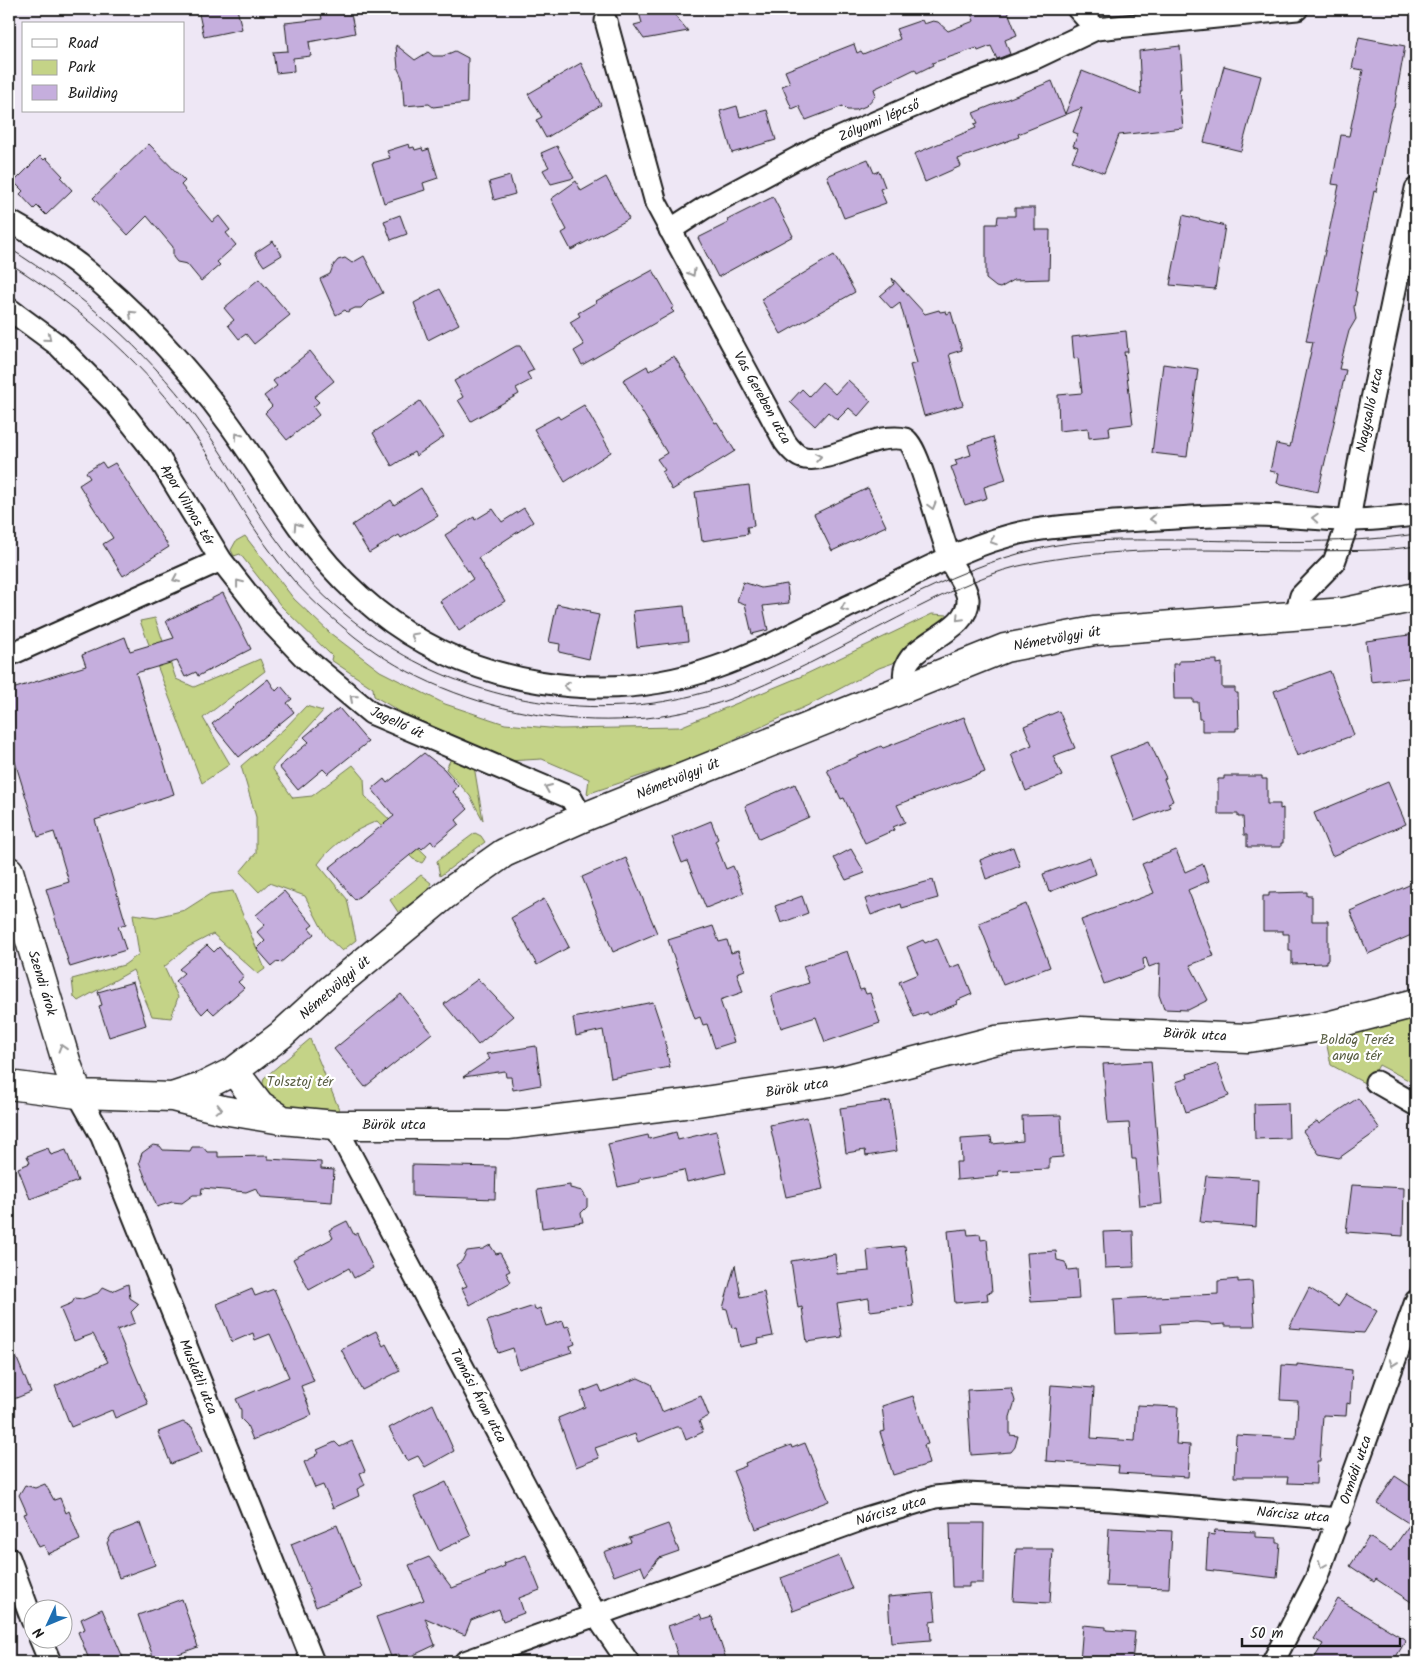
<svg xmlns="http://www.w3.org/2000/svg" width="1425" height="1671" viewBox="0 0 1425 1671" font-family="Kalam,sans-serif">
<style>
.green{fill:#c4d387;stroke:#707852}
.building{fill:#c5aedd;stroke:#1c1c1c}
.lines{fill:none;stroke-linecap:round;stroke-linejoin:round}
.street-casing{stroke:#1c1c1c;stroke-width:25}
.secondary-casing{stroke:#1c1c1c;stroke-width:31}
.street{stroke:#fff;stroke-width:21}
.secondary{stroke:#fff;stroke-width:28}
.tram{stroke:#1c1c1c;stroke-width:1}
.oneway{stroke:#999}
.labels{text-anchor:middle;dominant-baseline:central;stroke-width:4.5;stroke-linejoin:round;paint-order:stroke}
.street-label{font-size:14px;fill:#1c1c1c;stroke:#fff}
.park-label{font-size:14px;fill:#575c41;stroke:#fff}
</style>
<rect width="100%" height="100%" fill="#eee7f5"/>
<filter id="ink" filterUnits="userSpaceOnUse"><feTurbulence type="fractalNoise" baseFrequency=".02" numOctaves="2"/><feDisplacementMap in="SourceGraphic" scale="10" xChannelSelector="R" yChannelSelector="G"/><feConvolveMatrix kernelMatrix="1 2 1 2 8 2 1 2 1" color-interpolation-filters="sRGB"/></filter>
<g filter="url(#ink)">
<path class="green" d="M245,536L294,599L330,633L380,671L445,704L505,724L560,729L680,727L802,676L932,614L948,615L893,663L879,668L813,703L694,758L587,794L589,779L542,759L507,761L399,711L374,696L373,688L331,660L332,656L281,606L240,554L234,556L231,550L236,541Z
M155,618L176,679L194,687L260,659L265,671L203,718L230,764L202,783L140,621Z
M306,706L323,711L272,768L293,798L312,796L353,765L364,778L365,796L427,856L422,863L413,859L377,821C353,831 333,843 318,864L347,899L356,940L342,951L326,936L305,896L269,883L259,892L240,872L256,853V817L241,766L284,729Z
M454,752L473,760L483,820L470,796L446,769Z
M475,833L481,836L485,842L440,876L437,861Z
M421,875L431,883L426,893L398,912L390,900Z
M233,891L265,969L258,974L213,934L188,947L164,967L178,997L171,1018L152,1016L133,970L78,1001L74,997L72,979L124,965L139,954L133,914L156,917L185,910L210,894Z
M1416,1003V1084L1379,1065L1368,1085L1331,1065L1323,1027Z
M310,1039L341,1114L283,1107L272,1101L262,1088L264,1078Z"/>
<path class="building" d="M198,9H237L242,29L204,37Z
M320,9H350L355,33L309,42L311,56L293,58L294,71L276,73L273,52L288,51L285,23L322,19Z
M638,9H670L688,31L644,39L634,25L642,23Z
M969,9H1007L1017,35L1005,40L1010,54L997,59L991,46L978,51L977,48L932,63L933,65L917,73L915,69L874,89L876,95L866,106L856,110H847L843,106L806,120L799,106L792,109L782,86L790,83L785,71L854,44L857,53L861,51L863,54L900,39L896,29L922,20L924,24L933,21L938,22L948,31L974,21Z
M1359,37L1405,46L1394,108H1393L1389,122L1376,192L1374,191L1355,291L1357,292L1354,307L1356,319L1349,331L1339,369L1346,370L1318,492L1277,483L1279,473L1270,471L1276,444L1290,447L1313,342L1306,341L1339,185L1332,184L1341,135L1349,136L1363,70L1352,68Z
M396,45L415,60L428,52L433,56H443L455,51L468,58L467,103L433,107L429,104L404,106L402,77L398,69Z
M1180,46L1182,69H1180L1181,89H1179L1183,128L1119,135L1104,173L1072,161L1078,148L1073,146L1078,134L1073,132L1082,108L1018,134L1019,137L958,159L961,166L925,182L914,154L976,128L974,124L978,123L973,113L1052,81L1065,114L1082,71L1141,94L1139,51Z
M581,63L601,105L546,138L536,120L542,117L528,94Z
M1224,66L1261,76L1241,151L1204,142Z
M737,106L740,117L767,110L776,140L732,153L720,111Z
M149,144L185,181L181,185L212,222L219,216L230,230L226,233L236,245L217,262L220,265L201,281L187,264L177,262L173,257V247L147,216L128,235L93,198Z
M409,144L410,148L414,147L415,150L422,148L423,151L429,149L438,178L423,183L425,190L384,203L372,163L390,158L387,151Z
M557,146L574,178L551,184L543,170L549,167L541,153Z
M40,156L44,160L46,158L63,176L61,178L72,190L46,215L37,206L34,209L20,194L23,191L14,182Z
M868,159L874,173L879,171L885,187L880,189L886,203L844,218L827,176Z
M510,176L515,194L494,200L489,182Z
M606,177L629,219L571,250L562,233L567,230L551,199L576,181L581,191Z
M773,197L793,236L718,277L698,238L728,223L727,220Z
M1015,208H1035V230H1050L1049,279L1014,280L1000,288L996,287L986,279V224H997L998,216H1015Z
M400,215L407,234L391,240L384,221Z
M1183,215L1225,226L1215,289L1170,285Z
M273,241L282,255L264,266L255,253Z
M834,255L855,292L781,334L761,299Z
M364,256L383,293L369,300L361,308H355L347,312L345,310L336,315L320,279L330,274L333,266L338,260L345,258L352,263Z
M653,270L674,307L671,309L674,312L582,365L574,351L584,345L570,322L580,316L578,313L597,302L596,301Z
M892,278L925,314L939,310L940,312L946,311L947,314L951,312L962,350L949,354L963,405L924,416L910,365L917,363L900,303L892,309L880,296L894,284Z
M259,279L290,315L254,344L246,334L239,339L228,325L234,320L224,308Z
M440,289L459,324L428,340L414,303Z
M1126,331L1128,352H1124L1133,424L1109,427L1110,436L1089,438L1088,428L1059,431L1058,395L1082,393L1078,358L1074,359L1072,337Z
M516,346H520L534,370L527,373L531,380L516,388L519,394L471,421L458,400L463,397L454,381Z
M310,351L334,381L314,397L319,402L313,407L319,415L287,440L265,413L272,406L264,396L277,386L273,381Z
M674,356L715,423L717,422L735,451L672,490L662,472L665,470L657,459L667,453L623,380L647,366L649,371Z
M1163,364L1198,369L1187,457L1152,453Z
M848,380L871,401L858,416L849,408L837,420L828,412L815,426L790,402L802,389L809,396L822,382L835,394Z
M420,401L444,437L416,456L414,452L392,466L373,433Z
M584,405L611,452L565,482L534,429L558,416L560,419Z
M993,437L1006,480L984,487L987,498L965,505L951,467L957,465L955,460L971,455L968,445Z
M102,462L106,468L115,463L169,547L123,576L103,544L113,538L79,485L90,478L86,472Z
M749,485L754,526L747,527L748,534L702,541L695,492Z
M421,488L438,516L401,538L399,535L369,553L352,525L391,500L394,505Z
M868,488L886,526L832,551L814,514Z
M524,508L533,522L478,558L505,601L459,631L440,601L473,579L445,535L474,517L475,520L493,509L502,522Z
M743,582L761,588L787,584L789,603L763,606L768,630L752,634L745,604L737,601Z
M223,593L251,649L198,676L196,672L185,677L177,661L136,673L174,794L95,820L126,924L118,926L126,950L70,967L46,889L69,882L54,832L38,837L9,742V690L86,666L82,655L125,637L130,651L174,638L166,621Z
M557,604L590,611L589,613L599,615L589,659L559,652L560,644L549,642Z
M684,606L688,641L637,647L633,611Z
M1416,634V677L1371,682L1366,641Z
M1217,660V664L1222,663V688H1235V693H1238L1239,728H1236V731H1202V719H1199L1198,702H1193V699H1174L1173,664H1179V661Z
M1330,671L1354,735L1297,756L1274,691Z
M268,679L276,691L281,686L292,699L287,703L294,712L239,757L212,724Z
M339,708L368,742L328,774L323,769L298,790L279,767L309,742L304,737Z
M1059,711L1075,748L1053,756L1062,776L1026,791L1011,754L1032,745L1024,726Z
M964,717L985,772L897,805L905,822L893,827L894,830L865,843L844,798L841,799L827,770L881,746L883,748Z
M1149,741L1166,778L1164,779L1173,801L1168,803L1170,807L1135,821L1110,756Z
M424,753L444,769L458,786L453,792L468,809L456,820L459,824L434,845L431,841L422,849L420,847L355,900L329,868L394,816L372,789L384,779L387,783Z
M1224,776H1262V779H1267V804H1280V809L1283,808V843H1281V847H1247V835H1244L1243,817H1238V814H1218V779H1224Z
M1388,782L1406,824L1332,856L1314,813Z
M795,784L809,817L759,839L745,806Z
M711,821L718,839L715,841L726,869L733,866L744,893L706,908L687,861L682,863L672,837Z
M1013,847L1020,866L986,879L980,860Z
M851,849L865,873L846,880L834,858Z
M1176,850L1185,872L1203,864L1209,881L1188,890L1214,956L1190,965L1208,1000L1188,1010L1164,1009L1159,995L1160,963L1149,967L1146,958L1143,959L1144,969L1104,984L1081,920L1154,893L1142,864Z
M1090,857L1096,874L1049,892L1043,874Z
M626,858L657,933L613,952L582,877Z
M933,880L938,898L902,908L901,904L871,915L865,899Z
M1416,882V933L1368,954L1350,911Z
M284,891L313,925L309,928L314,934L280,963L278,961L272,966L257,949L265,941L257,932L265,925L256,915Z
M1307,892V896H1312V921H1328V960H1326V963L1292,964V951H1289V934H1283V931H1263V896H1269V893Z
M802,896L808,913L781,923L775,906Z
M544,899L569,947L537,965L511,918Z
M1026,904L1050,967L1003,985L979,923Z
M713,926L719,942L727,940L731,953L738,951L745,970L737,973L743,992L720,1000L734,1042L715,1048L707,1024L703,1025L700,1017L695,1019L668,940Z
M937,938L950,968L960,964L972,994L956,1001L957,1004L929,1015L927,1012L914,1017L899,982L918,974L907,947L923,940L925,943Z
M207,945L214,952L219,947L244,977L238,982L244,988L214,1014L208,1008L202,1014L175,981L184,973L179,969Z
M847,951L860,990L864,989L866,994L870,993L880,1023L825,1042L816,1017L781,1028L771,995L809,983L803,966Z
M478,979L513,1016L478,1045L444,1004Z
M133,982L146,1025L109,1037L99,1006L102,1005L98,992Z
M401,994L432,1033L365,1087L334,1049Z
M653,1002L663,1032L670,1067L611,1078L603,1030L576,1036L573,1018Z
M536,1046L541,1085L513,1090L511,1077H506L505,1071L463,1077L490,1059L486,1054Z
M1151,1061L1162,1204L1140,1206L1136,1159H1132L1129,1123L1108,1124L1103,1064Z
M1217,1064L1229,1096L1186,1112L1176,1082L1188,1078L1187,1074Z
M1358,1098L1380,1129L1339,1158L1319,1154L1303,1131L1317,1121L1319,1124Z
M890,1101L897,1151L866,1156L865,1150L846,1153L840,1108Z
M1288,1103L1289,1138L1255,1139L1254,1104Z
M1061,1115L1063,1157L1049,1158V1169L998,1171L999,1175L992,1177L957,1180L956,1162H962L961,1139L991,1137L992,1144L1023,1141L1022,1116Z
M807,1117L823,1189L786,1197L770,1125Z
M716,1131L726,1173L687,1182L684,1170L640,1179V1182L618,1187L608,1144L648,1135L649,1139L676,1132L678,1140Z
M153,1145L160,1146L163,1150L190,1151L192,1147H203L207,1152H218V1157L268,1156V1159L321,1162V1169L334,1170L332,1202L261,1197L256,1188L246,1192L202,1188L201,1195H193L182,1203L172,1202L157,1207L139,1162L142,1153Z
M48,1148L51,1155L66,1150L78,1181L30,1199L18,1168L30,1163L27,1156Z
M412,1165L496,1167L495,1199L412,1196Z
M1206,1176L1258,1179L1256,1227L1200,1222Z
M570,1185V1188L582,1191L587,1199V1207L581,1213L583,1222L542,1228L537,1190Z
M1352,1185L1404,1188L1403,1236L1346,1232Z
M347,1221L354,1235L357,1233L373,1268L354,1278L349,1268L309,1290L293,1259L333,1238L329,1230Z
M967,1229L968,1235L980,1234L981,1240L987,1239L992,1292L987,1293L988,1300L955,1303L948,1231Z
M1133,1231L1134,1267L1105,1268L1103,1232Z
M490,1245L496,1254L500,1253L510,1271L506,1273L511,1282L470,1305L462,1288L467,1286L456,1265L462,1261L467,1251L483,1249Z
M905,1246L913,1306L870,1311L869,1298L837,1303L842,1337L807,1342L802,1307L798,1308L791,1261L835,1254L837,1274L869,1271L867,1250Z
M1056,1251L1057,1260L1065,1262L1068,1270L1077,1269L1079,1299L1031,1302L1027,1253Z
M735,1265L741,1297L764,1292L773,1336L758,1339L759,1343L740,1347L736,1327L732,1328L727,1309L723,1308Z
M1238,1279V1282L1252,1281L1255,1326H1225V1324L1211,1325L1210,1323L1196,1322L1161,1324L1162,1332L1116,1334L1114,1299L1218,1294V1281Z
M128,1284L130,1298L139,1304L131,1312L135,1323L117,1330L148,1404L115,1418L112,1410L71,1427L55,1386L108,1362L93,1334L74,1341L60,1308L72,1303L75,1298L82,1299L98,1293L103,1287L112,1291Z
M1309,1288L1338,1306L1346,1294L1377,1311L1364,1333L1289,1328Z
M252,1289L255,1296L274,1289L314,1381L301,1386L312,1415L253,1440L247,1425L241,1419V1410L236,1399L289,1377L270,1334L255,1340L253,1333L232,1342L217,1304Z
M534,1306L535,1310L540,1308L546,1326L563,1321L565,1327L569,1326L575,1344L570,1346L572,1352L519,1369L513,1348L498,1353L487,1321Z
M376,1331L383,1346L386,1344L400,1371L362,1390L341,1349Z
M9,1340L31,1392L9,1401Z
M1297,1364L1352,1370L1350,1404L1347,1403L1346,1416L1323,1415L1320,1461H1317L1316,1484L1287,1483L1288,1477H1234L1236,1435L1296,1438L1298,1401L1280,1400L1282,1365L1297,1366Z
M638,1378L651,1384L662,1412L701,1396L709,1416L699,1421L703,1432L686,1440L681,1427H676L638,1442L635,1434L595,1448L599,1458L576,1467L558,1418L585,1407L581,1392L599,1385L602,1392Z
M1051,1385L1094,1388L1091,1438L1135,1441L1137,1405L1178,1407L1176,1444L1190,1445L1188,1477L1118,1473L1119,1466L1046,1461Z
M1011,1388L1015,1401L1010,1417V1435L1018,1436L1015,1447L1011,1452L971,1455L967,1390Z
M913,1396L928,1444L924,1445L929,1464L893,1475L880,1432L885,1431L882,1406Z
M433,1404L454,1451L425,1467L418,1456L407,1461L389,1428Z
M183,1422L192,1427L202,1452L171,1464L158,1432Z
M352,1441L365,1471L360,1473L365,1485L357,1489L359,1496L333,1508L323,1485L315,1488L304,1462L316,1456L315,1455L319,1453L317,1450L335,1442L340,1447Z
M805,1443L829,1501L756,1529L733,1471L746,1466L745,1463L761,1456L791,1445L792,1448Z
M1395,1476L1416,1490V1605L1376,1579L1374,1582L1350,1566L1369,1537L1391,1551L1410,1524L1377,1503Z
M446,1482L471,1536L439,1551L414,1497Z
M45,1484L54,1500L60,1498L66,1513L69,1511L80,1540L48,1554L44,1545L39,1547L24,1514L27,1513L19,1495L25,1485L35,1488Z
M140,1523L155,1565L119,1578L107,1543L112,1534Z
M950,1523H984L983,1583H969V1587H952Z
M668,1524L679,1551L659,1558L645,1576L641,1566L614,1576L604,1552L631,1542L629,1538Z
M337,1525L362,1588L316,1607L291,1544Z
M1109,1528L1172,1531L1169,1588L1106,1586Z
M1215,1530L1255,1532V1537L1277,1538V1543H1280L1277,1578L1206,1570L1208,1534L1214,1535Z
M1016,1549H1053L1050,1603L1013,1601Z
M526,1555L540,1590L519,1598L524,1613L503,1621L499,1609L471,1620L465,1635L425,1618L435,1645L401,1661L399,1654L391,1657L376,1617L424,1600L409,1565L429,1557L452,1588L486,1575L485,1574L505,1566L504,1563Z
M839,1556L852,1589L793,1611L781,1578Z
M933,1593L936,1621L930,1622L931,1640L891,1643L888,1597Z
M182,1599L198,1647L173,1656L176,1662H155L138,1615Z
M1338,1599L1406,1640L1393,1662H1312L1323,1644L1314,1639Z
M102,1609L125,1662H90L78,1632L85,1629L81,1619Z
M700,1615L702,1620L712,1617L727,1662H680L668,1626Z
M1083,1625L1106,1627V1630L1135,1632L1132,1662H1080Z"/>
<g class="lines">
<g class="street-casing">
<path id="street" d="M1078,9L1096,29
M606,21L656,203L785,442C790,449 797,457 805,458C827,462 859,443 882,439C889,438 898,437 905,439C920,446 942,545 954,568C959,577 967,589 968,599C970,638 889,643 907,687
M9,221C32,234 57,248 78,264C135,310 187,366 230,425C279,493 308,556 376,610C470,686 604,707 717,667C763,651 807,626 851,605C907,580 963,545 1024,532C1053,526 1084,525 1114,522C1160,519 1206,515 1253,515C1285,515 1318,520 1351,520C1373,520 1395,517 1416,515
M670,230L704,208L814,149L946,92L1035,58L1096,29L1297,9
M9,309L58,345L117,405L159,458L221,560L265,616L305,658L371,713L571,798L582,818
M1295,617L1301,596L1334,562L1349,520L1361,452L1416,189
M9,655L221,560
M1376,1082L1416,1105
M78,1094L102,1137L313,1662
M335,1125L526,1487L596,1615L628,1662
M9,1558L32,1620
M40,1638L50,1662
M465,1662L866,1518L935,1497L965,1494L1111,1500L1339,1519
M1273,1662L1316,1579L1416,1301"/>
</g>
<g class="secondary-casing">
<path id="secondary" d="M9,871L67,1064L78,1094
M234,1071L260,1105L281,1119
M9,1085L78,1094L172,1097L202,1087L234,1071L281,1035L330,990L445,895L504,853L582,818L1005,648L1094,631L1345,612L1416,597
M172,1097L223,1110L282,1120L335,1125H508L684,1104L838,1081L996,1040L1080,1031L1248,1038L1323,1027L1416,1003"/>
</g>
<use href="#street" class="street"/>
<use href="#secondary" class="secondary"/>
<path class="tram" d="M9,248C82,294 144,348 196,417C234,467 260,525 302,572C321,595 345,615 368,632C461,700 585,723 695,695C727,687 757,674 787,660C875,618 959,562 1057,545C1092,539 1128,540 1163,540C1244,540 1337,546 1416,534
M9,263C76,305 136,356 184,420C223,473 251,533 295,582C313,602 334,620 355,637C459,719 620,745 743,694C803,669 861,636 919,607C955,589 993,570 1033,563C1123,545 1219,551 1310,551C1345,550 1381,552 1416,546"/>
</g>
<defs><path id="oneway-chevron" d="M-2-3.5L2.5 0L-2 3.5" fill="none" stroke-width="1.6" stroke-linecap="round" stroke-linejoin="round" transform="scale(1.25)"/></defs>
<g class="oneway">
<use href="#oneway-chevron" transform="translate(692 273) rotate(61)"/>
<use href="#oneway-chevron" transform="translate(132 314) rotate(-137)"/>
<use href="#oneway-chevron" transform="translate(48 338) rotate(39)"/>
<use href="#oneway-chevron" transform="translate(238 436) rotate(-125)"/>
<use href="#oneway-chevron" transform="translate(818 457) rotate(-10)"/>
<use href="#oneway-chevron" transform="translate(932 506) rotate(74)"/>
<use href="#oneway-chevron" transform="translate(1315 518) rotate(-177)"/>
<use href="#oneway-chevron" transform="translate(1153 519) rotate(175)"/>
<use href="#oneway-chevron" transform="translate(297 526) rotate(-123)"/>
<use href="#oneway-chevron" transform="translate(993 541) rotate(161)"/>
<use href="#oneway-chevron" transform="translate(176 579) rotate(156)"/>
<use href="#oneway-chevron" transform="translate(239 583) rotate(-128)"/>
<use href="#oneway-chevron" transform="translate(844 608) rotate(157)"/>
<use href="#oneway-chevron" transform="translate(959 618) rotate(133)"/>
<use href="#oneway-chevron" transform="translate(414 636) rotate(-151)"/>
<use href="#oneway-chevron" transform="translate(567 686) rotate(-176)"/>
<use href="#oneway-chevron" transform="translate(353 698) rotate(-139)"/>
<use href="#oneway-chevron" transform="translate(548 788) rotate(-157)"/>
<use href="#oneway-chevron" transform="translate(62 1048) rotate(-107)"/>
<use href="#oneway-chevron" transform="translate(219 1109) rotate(13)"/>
<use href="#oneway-chevron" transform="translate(1393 1363) rotate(109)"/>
<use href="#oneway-chevron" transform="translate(1322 1565) rotate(111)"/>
</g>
</g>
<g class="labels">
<g class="street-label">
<text transform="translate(879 121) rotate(-23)">Zólyomi lépcső</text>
<text transform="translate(762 398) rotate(61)">Vas Gereben utca</text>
<text transform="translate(1370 410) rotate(-78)">Nagysalló utca</text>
<text transform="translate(187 505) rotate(59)">Apor Vilmos tér</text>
<text transform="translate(1057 639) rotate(-10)">Németvölgyi út</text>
<text transform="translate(397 723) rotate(25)">Jagelló út</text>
<text transform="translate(678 779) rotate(-22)">Németvölgyi út</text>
<text transform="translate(42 983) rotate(73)">Szendi árok</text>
<text transform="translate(335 988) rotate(-41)">Németvölgyi út</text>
<text transform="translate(1195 1035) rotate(3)">Bürök utca</text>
<text transform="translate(797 1088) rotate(-9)">Bürök utca</text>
<text x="394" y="1125">Bürök utca</text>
<text transform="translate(198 1377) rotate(68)">Muskátli utca</text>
<text transform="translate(478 1396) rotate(62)">Tamási Áron utca</text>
<text transform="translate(1356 1470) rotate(-71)">Ormódi utca</text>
<text transform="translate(891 1511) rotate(-17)">Nárcisz utca</text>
<text transform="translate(1293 1515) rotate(5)">Nárcisz utca</text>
</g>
<g class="park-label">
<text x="1357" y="1040">Boldog Teréz<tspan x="1357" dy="16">anya tér</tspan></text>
<text x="300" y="1082">Tolsztoj tér</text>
</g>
</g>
<rect width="1425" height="1671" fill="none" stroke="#fff" stroke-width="30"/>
<rect x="15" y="15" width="1395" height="1641" fill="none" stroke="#1c1c1c" stroke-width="2" filter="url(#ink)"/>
<rect x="22" y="22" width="162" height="90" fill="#ffffff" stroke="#a4a4a4"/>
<rect x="32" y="39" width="25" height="8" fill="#ffffff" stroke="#a4a4a4"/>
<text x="68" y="48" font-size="15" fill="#1c1c1c">Road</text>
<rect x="32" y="60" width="25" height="15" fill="#c4d387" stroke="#a4a4a4"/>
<text x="68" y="72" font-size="15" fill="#1c1c1c">Park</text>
<rect x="32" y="85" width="25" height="15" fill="#c5aedd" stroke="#a4a4a4"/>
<text x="68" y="98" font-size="15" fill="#1c1c1c">Building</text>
<g transform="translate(48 1624) rotate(226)"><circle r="24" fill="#ffffff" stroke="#a4a4a4"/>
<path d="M0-4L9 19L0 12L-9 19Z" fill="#1f6fb2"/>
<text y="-8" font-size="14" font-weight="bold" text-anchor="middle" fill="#1c1c1c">N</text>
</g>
<path d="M1242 1638v8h158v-8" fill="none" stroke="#1c1c1c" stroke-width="2.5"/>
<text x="1250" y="1638" font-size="15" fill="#1c1c1c" stroke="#ffffff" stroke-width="4" paint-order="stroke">50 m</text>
</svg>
